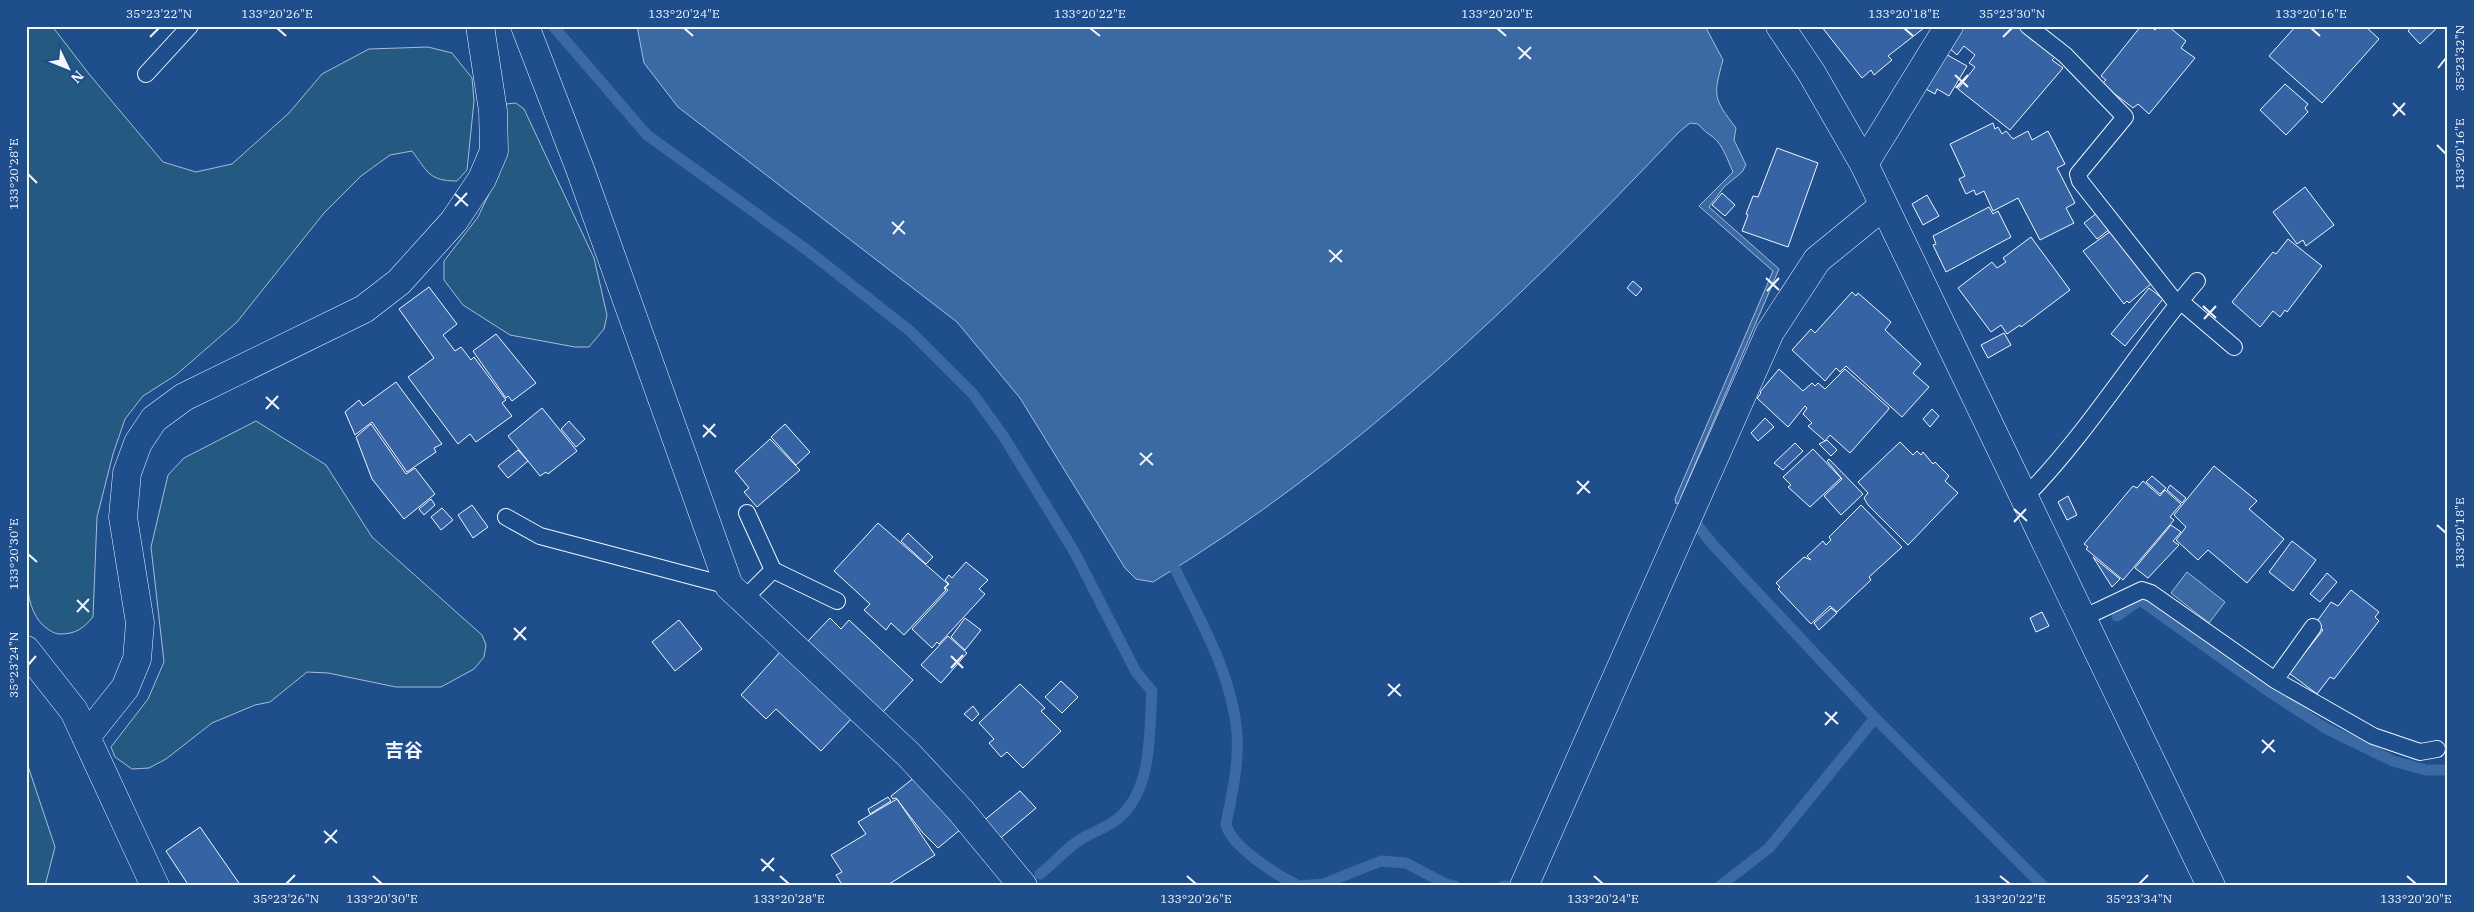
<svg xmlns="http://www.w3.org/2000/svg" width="2474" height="912" viewBox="0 0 2474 912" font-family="'IBM Plex Serif','Noto Sans JP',serif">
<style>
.green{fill:#245a82;stroke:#a8bbd7}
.water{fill:#3b69a3;stroke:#a8bbd7}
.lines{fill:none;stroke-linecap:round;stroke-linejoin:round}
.stream{stroke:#3b69a3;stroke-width:11}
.building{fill:#3563a3;stroke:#f2f6ff}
.service-casing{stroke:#f2f6ff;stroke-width:18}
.minor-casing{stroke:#f2f6ff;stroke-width:29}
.tertiary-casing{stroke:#f2f6ff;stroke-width:29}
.service{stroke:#1f4e8c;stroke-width:16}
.minor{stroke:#1f4e8c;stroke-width:28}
.tertiary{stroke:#1f4e8c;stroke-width:28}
.ticks{fill:none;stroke:#f2f6ff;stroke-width:2}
.labels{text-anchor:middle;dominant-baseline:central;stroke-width:4;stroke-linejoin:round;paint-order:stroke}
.quarter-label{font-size:19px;font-weight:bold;fill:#f2f6ff;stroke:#1f4e8c}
.neatline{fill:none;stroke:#f2f6ff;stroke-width:2}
.ticks-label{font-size:12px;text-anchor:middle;fill:#f2f6ff}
</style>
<rect width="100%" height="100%" fill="#1f4e8c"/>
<path class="green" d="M26,26H52L89,74L163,162L196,172L232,164L289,113L322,74L369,49L428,47L452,53L472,78L474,101L467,170L457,181C429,181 428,172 412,151L390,155L361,176L324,213L237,322L176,375L143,396L125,419L113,454L97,517L93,617C83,629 75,634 60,634C55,634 53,632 49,630C19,610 29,563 26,532Z
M516,103L524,109L594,258L607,315L604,329L589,347H575L510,335L463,305L444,280V261L478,217L500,171L506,104Z
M256,421L326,465L372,537L482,635L486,645L484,657L474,669L441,687H396L328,673L307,672L270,702L255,705L212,723L166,759L149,768L132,769L115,757L111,747L148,699L164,662L151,547L168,475L184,458Z
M26,760L55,847L45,886H26Z"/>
<path class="water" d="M637,26H1705L1723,60C1713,96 1713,98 1736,128L1734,140L1746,165L1742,172L1724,187L1709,207L1779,269L1681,497L1682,501L1676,504L1675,499L1773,271L1699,206L1733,172C1728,161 1723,145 1713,137C1707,133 1703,130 1698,124L1690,123L1679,132C1520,300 1352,462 1153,582L1136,579L1125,568L1020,398L957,322L678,107L644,63Z
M2187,572L2225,602L2209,623L2171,593Z"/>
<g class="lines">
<path class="stream" d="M553,26L647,135L807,250L910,331L973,394L1004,437L1075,553L1136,672L1152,691C1149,731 1153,786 1121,816C1109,827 1095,831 1081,839C1067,848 1054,863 1040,874
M1690,516L1714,546L1875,718L2043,886
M1169,556C1196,614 1231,668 1237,733C1239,764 1232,794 1226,824C1230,846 1278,876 1299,886
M2117,616L2140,600L2268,691L2327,729L2393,761L2426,770H2448
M1300,886L1323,884L1381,861L1406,863L1446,884L1455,886
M1503,886H1506
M1720,886L1769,848L1875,718"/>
</g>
<path class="building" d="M1821,26H1923L1924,28L1888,56L1892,60L1874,75L1871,70L1862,78Z
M1957,26H2017L2056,56L2052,60L2063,68L2010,130L1958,89L1975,67L1969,63L1975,55L1964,46L1957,55L1947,46Z
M2141,26H2150L2155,30L2158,26H2168L2186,41L2181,48L2195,58L2149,114L2138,104L2133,108L2102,84L2106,80L2101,76Z
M2296,26H2365L2379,39L2322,103L2269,56Z
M2412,26H2439L2420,44L2408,31Z
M1942,52L1967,66L1949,96L1937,89L1935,94L1920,86Z
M2285,84L2308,104L2305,108L2308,112L2286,135L2260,110Z
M1993,123L1995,129L1998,127L2002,134L2006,131L2013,139L2028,131L2032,140L2048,131L2065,164L2057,168L2075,203L2066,208L2074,223L2040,240L2018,198L1993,211L1984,191L1976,195L1974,190L1966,194L1959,179L1965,176L1950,144Z
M1777,148L1818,163L1788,247L1742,231L1748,215L1746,214L1753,196L1758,197Z
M2305,187L2334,225L2306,246L2303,240L2297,244L2273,212Z
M1722,193L1735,205L1725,216L1712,205Z
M1927,195L1939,216L1923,225L1912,204Z
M1989,207L1993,214L1998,211L2011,237L1946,272L1933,245L1936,244L1933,236Z
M2097,213L2110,229L2097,239L2084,223Z
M2111,231L2152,283L2129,303L2127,301L2124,304L2083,251Z
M2031,237L2070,290L2021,327L2020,325L2007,334L2001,325L1991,332L1958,288L1992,262L1997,268L2006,262L2003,258Z
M2288,239L2322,266L2287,312L2285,310L2280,317L2273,311L2260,327L2232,302L2273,252L2276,254Z
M1633,281L1642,289L1636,296L1627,288Z
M429,287L457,324L443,335L455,351L461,347L471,360L474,357L506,400L502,403L512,416L476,442L470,434L458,444L408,377L434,358L399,309Z
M2149,288L2163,299L2125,346L2111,334Z
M1852,292L1856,296L1858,293L1891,322L1885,330L1921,364L1913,373L1929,387L1902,417L1846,366L1840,372L1836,368L1825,381L1792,350L1811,329L1815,333Z
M2004,333L2011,345L1988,358L1981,345Z
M496,334L536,383L512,401L508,396L506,398L473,351Z
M1779,369L1803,391L1812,383L1815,386L1818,383L1825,389L1845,369L1889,408L1888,410L1850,453L1830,435L1825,441L1808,426L1812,423L1803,414L1807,408L1805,406L1788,427L1757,398L1761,393L1760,392Z
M396,382L442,444L434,448L436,452L407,472L372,422L355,435L345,412L359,400L363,406Z
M542,408L577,451L548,474L546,472L540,476L508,436Z
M1932,409L1939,416L1930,427L1923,419Z
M1765,418L1774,427L1758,441L1751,433Z
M569,421L585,439L576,447L561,429Z
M371,424L406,474L415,468L435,494L404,519L372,479L356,437Z
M785,424L810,452L796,465L771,437Z
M770,439L800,470L757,507L744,492L749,488L735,471Z
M1827,440L1837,450L1831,456L1819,444Z
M1900,442L1913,455L1917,451L1921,455L1923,452L1933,464L1935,462L1949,476L1945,481L1958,493L1908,545L1868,505L1864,498L1868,493L1858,482Z
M1795,443L1803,451L1783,470L1774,463Z
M1813,449L1841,478L1810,507L1788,487L1791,485L1783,477Z
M518,450L528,461L508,478L498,466Z
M1829,459L1863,494L1841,515L1824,496L1842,479L1827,461Z
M2214,466L2257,501L2249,509L2284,539L2247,583L2208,550L2198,560L2176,540L2186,527L2174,515Z
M2152,476L2166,488L2160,494L2146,482Z
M2143,481L2160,496L2165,490L2181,504L2170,517L2174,520L2123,580L2086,549L2088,547L2084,544L2133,486L2137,488Z
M2170,485L2186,498L2182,503L2167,490Z
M2068,496L2077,515L2067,520L2058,502Z
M431,499L435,505L424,515L419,509Z
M472,505L488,527L473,538L458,515Z
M1861,505L1902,547L1869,577L1871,580L1837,612L1830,606L1811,624L1778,589L1780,587L1776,583L1804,557L1811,560L1807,556L1823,541L1826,545L1831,540L1829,537Z
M442,508L453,520L441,530L431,517Z
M878,523L948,584L944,588L946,590L904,635L891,623L886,630L864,610L870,604L834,571Z
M2171,525L2181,532L2173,541L2179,545L2148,578L2135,568Z
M908,533L933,557L926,564L901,541Z
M2292,541L2316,560L2293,591L2269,572Z
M2093,557L2120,579L2112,587Z
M966,562L988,580L979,589L985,594L939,644L937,642L932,648L912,629L948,590L945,588L949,584L945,580L949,575L952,578Z
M2327,573L2337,582L2320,602L2310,594Z
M2351,590L2379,612L2375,617L2379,621L2334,679L2330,677L2317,694L2289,673L2323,630L2315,624L2331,602L2338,606Z
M1831,608L1837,613L1819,630L1814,623Z
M2042,612L2049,626L2036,632L2030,618Z
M830,618L841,629L849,620L913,680L882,713L807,642Z
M965,618L981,630L965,650L951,637Z
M679,620L702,649L675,671L652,642Z
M948,636L967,653L941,683L921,665Z
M781,651L853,717L821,751L776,709L766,719L741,695Z
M1061,681L1078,697L1062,713L1045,697Z
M1020,684L1045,708L1041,711L1061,731L1023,768L1007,752L1001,757L989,743L994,739L979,723Z
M973,706L979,714L972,721L964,714Z
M915,777L961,829L938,848L922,832L896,798L893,799L891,796Z
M1020,791L1036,808L997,841L982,822Z
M888,797L891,801L870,814L868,809Z
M897,799L935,855L886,886H843L836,875L842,872L831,855L866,834L858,822Z
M200,827L241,886H189L166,851Z"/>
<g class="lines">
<g class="service-casing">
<path id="service" d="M2028,26L2065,55L2125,117L2078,174L2080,181L2177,304
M146,74L190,26
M2180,301L2234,347
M2025,497C2089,432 2137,351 2197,281
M747,513L773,570L837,601
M506,517L540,536L729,586
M743,600L773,570
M2083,618L2142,590L2151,593L2275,680L2373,736L2420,752L2437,749
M2275,680L2313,627"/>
</g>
<g class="minor-casing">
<path id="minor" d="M525,26L580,169L729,586L909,755L961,811L1023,886
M1864,164L1949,26
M26,650L74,711L155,886
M86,737L125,688L137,659L140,623L123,517L127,473L138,443L154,419L184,397L364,309L399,282L454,221L482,179L494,151L493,111L480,26
M1524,886L1770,332L1817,260L1883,206"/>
</g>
<g class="tertiary-casing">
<path id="tertiary" d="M1780,26L1811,72L1864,164L2211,886"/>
</g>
<use href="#service" class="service"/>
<use href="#minor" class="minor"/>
<use href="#tertiary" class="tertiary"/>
</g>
<path class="ticks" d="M277,28L286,36M684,28L693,36M1090,28L1100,36M1497,28L1506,36M1904,28L1913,36M2311,28L2320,36M150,37L159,28M2003,37L2012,28M1518,47L1531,59M1519,59L1531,47M2438,68L2446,58M1955,75L1968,87M1956,88L1968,75M2393,103L2405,115M2393,116L2405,103M2437,145L2446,154M28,174L37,183M455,194L468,206M455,206L467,193M892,222L905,234M893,234L904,221M1329,250L1342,262M1330,262L1342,250M1766,278L1779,290M1767,291L1779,278M2203,306L2216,318M2204,319L2216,306M266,397L279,409M266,409L278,396M703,425L716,437M703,437L715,424M1140,453L1153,465M1140,465L1152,453M1577,481L1590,493M1577,494L1589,481M2014,509L2027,521M2014,522L2026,509M2437,525L2446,533M28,554L37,562M77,600L89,612M77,612L89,599M514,628L526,640M514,640L526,627M951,656L963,668M28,665L36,656M951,668L963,655M1388,684L1401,696M1388,696L1400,684M1825,712L1838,724M1825,725L1837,712M2262,740L2275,752M2262,753L2274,740M324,831L337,843M325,843L337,830M761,859L774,871M762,871L774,858M373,876L382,884M780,876L789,884M1187,876L1196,884M1594,876L1603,884M2000,876L2010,884M2407,876L2416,884M286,884L295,875M2139,884L2148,875"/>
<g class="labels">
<g class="quarter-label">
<text x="404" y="750">吉谷</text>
</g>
</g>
<rect width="2474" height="912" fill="none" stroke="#1f4e8c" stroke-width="55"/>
<g transform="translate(68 68) rotate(133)" stroke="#1f4e8c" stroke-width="4" paint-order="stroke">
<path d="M0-4L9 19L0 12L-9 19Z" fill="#f2f6ff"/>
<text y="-8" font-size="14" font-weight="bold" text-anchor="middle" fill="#f2f6ff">N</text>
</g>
<rect x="28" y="28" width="2418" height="856" class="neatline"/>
<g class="ticks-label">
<text x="159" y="18">35°23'22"N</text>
<text x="277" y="18">133°20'26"E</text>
<text x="684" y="18">133°20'24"E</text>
<text x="1090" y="18">133°20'22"E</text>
<text x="1497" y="18">133°20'20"E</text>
<text x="1904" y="18">133°20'18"E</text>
<text x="2012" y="18">35°23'30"N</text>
<text x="2311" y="18">133°20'16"E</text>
<text transform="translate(2460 58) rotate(-90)" y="4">35°23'32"N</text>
<text transform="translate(2460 154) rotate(-90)" y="4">133°20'16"E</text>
<text transform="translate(14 174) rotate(-90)" y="4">133°20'28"E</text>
<text transform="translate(2460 533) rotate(-90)" y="4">133°20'18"E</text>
<text transform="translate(14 554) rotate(-90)" y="4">133°20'30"E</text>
<text transform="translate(14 665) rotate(-90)" y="4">35°23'24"N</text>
<text x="286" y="903">35°23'26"N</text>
<text x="382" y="903">133°20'30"E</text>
<text x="789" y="903">133°20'28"E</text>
<text x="1196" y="903">133°20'26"E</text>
<text x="1603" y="903">133°20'24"E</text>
<text x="2010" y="903">133°20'22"E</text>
<text x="2139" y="903">35°23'34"N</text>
<text x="2416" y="903">133°20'20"E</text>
</g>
</svg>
